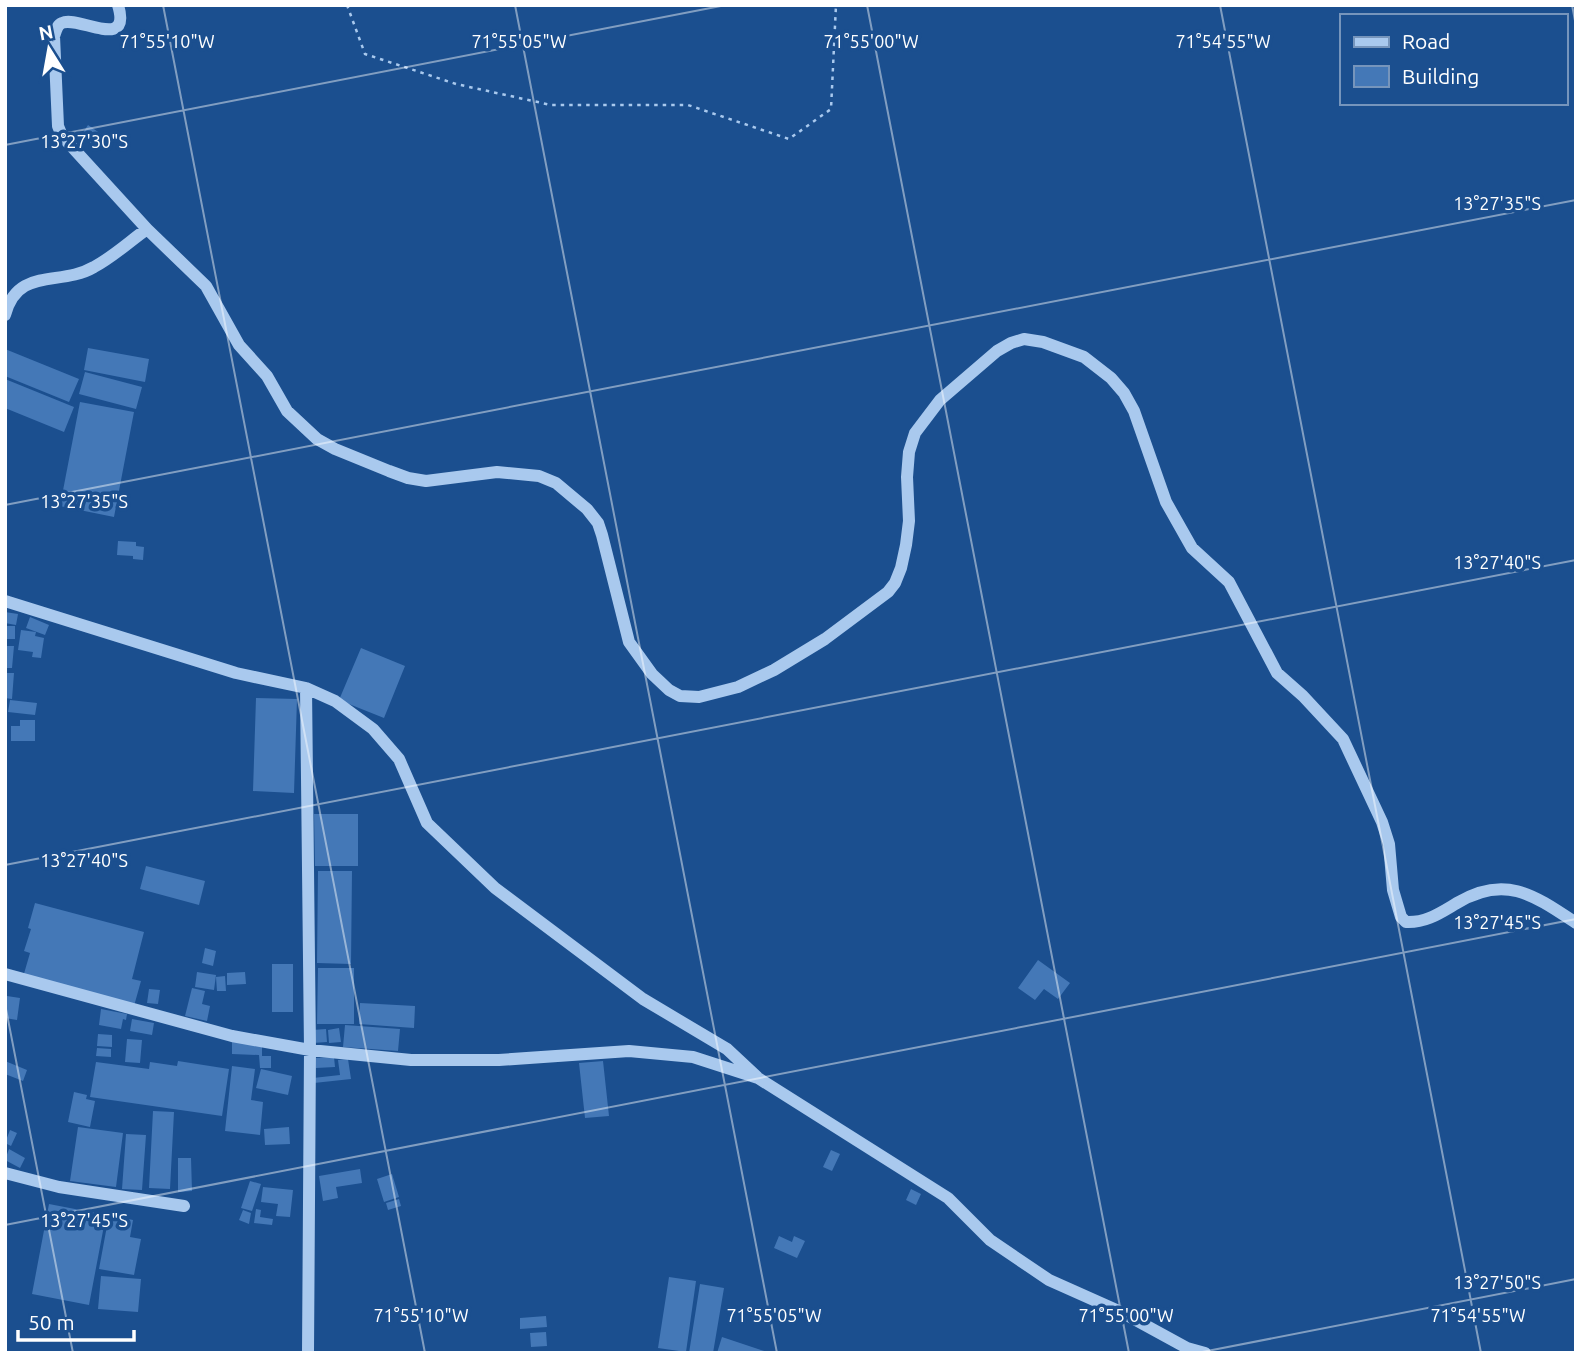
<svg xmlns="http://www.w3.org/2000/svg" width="1581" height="1358" viewBox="0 0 1581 1358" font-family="Ubuntu,sans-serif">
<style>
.building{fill:#4478b7}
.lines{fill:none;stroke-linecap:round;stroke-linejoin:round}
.path{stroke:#a9c9ee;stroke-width:2.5;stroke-dasharray:3.5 5;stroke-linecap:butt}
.minor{stroke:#a9c9ee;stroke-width:12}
.ticks{fill:none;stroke:#fff;stroke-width:2;stroke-opacity:0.45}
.ticks-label{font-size:18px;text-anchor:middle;fill:#fff;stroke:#1b4f8f;stroke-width:7;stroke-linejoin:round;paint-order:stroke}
</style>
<rect width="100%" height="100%" fill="#1b4f8f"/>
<path class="building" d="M88,125L101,134L94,145L81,136Z
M88,348L149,359L145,382L84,370Z
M5,349L79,379L69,402L5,376Z
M85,372L142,387L136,409L79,394Z
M5,379L74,407L64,432L5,408Z
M80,402L134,412L114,517L60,506Z
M118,541L136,542V546L144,547L143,560L133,559V556L117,555Z
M5,612L18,614L16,625L5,623Z
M30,617L49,625L45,635L26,628Z
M5,626H15V639H5Z
M21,630L36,632L35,636L44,638L41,658L32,657L33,652L18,650Z
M5,646H14L12,668H5Z
M361,648L405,666L384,718L339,700Z
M5,673H14L12,699L5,698Z
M256,698L297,699L294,793L253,791Z
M10,700L37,703L35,715L8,712Z
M20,720H35V741H11V726H20Z
M314,814H358V866H315Z
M146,866L205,881L199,905L140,889Z
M318,871H352L351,964L317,963Z
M35,903L144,932L132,979L141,981L134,1006L23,977L30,953L24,951L31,929L28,928Z
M205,948L216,951L213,966L202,963Z
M1038,960L1070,983L1058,999L1044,989L1035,1000L1018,988Z
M272,964H293V1012H272Z
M318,968H354V1024H317Z
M197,972L216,975L214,990L195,987Z
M245,972L246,984L227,985V973Z
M225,976L226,991H217L216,977Z
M192,988L205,991L202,1004L210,1006L207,1021L185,1016Z
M149,989L160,990L158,1004L147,1003Z
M7,996L20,998L17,1020L5,1018Z
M360,1003L415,1006L414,1028L359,1024Z
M101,1009L127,1014L126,1020L123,1019L121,1029L99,1025Z
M132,1019L154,1023L152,1035L130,1031Z
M345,1025L400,1029L398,1051L343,1047Z
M339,1028L341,1042L329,1043L328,1030Z
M326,1029L327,1042L313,1043L312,1030Z
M98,1034L112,1035V1047L97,1046Z
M127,1039L142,1040L140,1063L125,1062Z
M232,1042L262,1043V1056H271V1068H260L259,1055L232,1054Z
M97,1048L111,1049V1057L96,1056Z
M334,1057L335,1067L316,1068V1058Z
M348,1059L351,1079L314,1083L313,1078L340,1075L338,1060Z
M5,1061L27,1070L23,1081L5,1074Z
M178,1061L229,1069L222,1116L90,1097L96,1062L149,1069L150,1062L177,1066Z
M603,1061L609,1116L585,1118L579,1063Z
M232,1066L255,1069L251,1100L263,1102L260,1135L225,1131Z
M261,1069L292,1076L288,1095L256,1088Z
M74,1092L87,1095L86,1099L95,1101L90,1127L68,1122Z
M153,1111L174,1112L170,1189L149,1188Z
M78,1127L123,1133L116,1187L70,1181Z
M289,1127L290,1144L265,1145L264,1129Z
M10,1130L17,1133L11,1146L5,1143Z
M126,1134L146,1135L142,1190L122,1189Z
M9,1149L25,1158L20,1168L5,1160Z
M831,1150L840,1154L832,1171L823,1167Z
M178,1158H191L192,1191L178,1192Z
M360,1169L362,1183L336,1187L338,1198L323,1201L319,1176Z
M392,1174L399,1197L384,1202L377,1179Z
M250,1181L261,1184L252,1211L241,1208Z
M263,1187L293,1190L290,1217L276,1216L278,1204L261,1202Z
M911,1189L921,1194L916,1205L906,1200Z
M399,1199L401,1206L388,1210L386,1203Z
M49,1204L106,1215L89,1305L32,1294Z
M256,1209L261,1210L260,1217L273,1219L272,1225L254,1223Z
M243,1210L251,1213L249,1224L239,1220Z
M109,1215L133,1220L130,1237L141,1239L134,1275L99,1269Z
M779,1236L792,1242L794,1236L805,1241L797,1258L774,1248Z
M101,1276L141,1279L138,1312L98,1309Z
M669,1277L696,1281L686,1352L658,1348Z
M700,1284L724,1288L713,1353H689Z
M546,1316L547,1327L520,1329V1318Z
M546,1332L547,1346L531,1347L530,1333Z
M722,1337L767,1352V1353H717Z"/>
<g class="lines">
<path class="path" d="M347,5L365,54L456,84L551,105H688L789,139L831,109L836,5"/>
<path class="minor" d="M118,5C132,52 78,15 62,23C57,25 56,31 54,36L58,126L62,136L147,229
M5,315C18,266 60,287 94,267C113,257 130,241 147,229L206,286L239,345L267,376L287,411L317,439L335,449L389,471L408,478L426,481L497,472L539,476L556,483L587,509L598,523L602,535L629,642L652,674L669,690L680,696L699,697L738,687L774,670L825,639L888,592L895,583L901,568L906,545L909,521L907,477L909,452L915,433L940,400L997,351L1011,343L1024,339L1043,342L1084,357L1111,378L1124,393L1134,411L1166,502L1192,548L1229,582L1277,673L1303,696L1343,739L1382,822L1389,844L1393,890L1401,917L1406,922C1426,923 1440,913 1457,903C1505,874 1534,895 1576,923
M5,601L236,673L306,688L335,701L373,729L399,759L427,823L495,888L643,999L727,1049L757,1077
M306,688L310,1050L308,1353
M5,974L232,1036L310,1050L411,1060H499L629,1051L693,1057L758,1078L948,1198L990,1240L1049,1280L1123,1313L1187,1348L1205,1353
M5,1173L59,1187L184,1206"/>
</g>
<path class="ticks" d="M163,5L425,1353M515,5L777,1353M867,5L1129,1353M1220,5L1481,1353M1572,5L1576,26M5,145L726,5M5,505L1576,200M5,865L1576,560M5,1004L73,1353M5,1225L1576,919M1197,1353L1576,1279"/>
<g class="ticks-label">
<text x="167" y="48">71°55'10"W</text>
<text x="519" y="48">71°55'05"W</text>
<text x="871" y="48">71°55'00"W</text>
<text x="1223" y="48">71°54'55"W</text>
<text x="84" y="148">13°27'30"S</text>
<text x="1497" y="210">13°27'35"S</text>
<text x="84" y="508">13°27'35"S</text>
<text x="1497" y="569">13°27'40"S</text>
<text x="84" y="867">13°27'40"S</text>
<text x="1497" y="929">13°27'45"S</text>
<text x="84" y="1227">13°27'45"S</text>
<text x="1497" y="1289">13°27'50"S</text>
<text x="421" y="1322">71°55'10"W</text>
<text x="774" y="1322">71°55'05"W</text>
<text x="1126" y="1322">71°55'00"W</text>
<text x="1478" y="1322">71°54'55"W</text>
</g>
<rect width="1581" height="1358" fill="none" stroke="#ffffff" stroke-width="14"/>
<rect x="1340" y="14" width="228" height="91" fill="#1b4f8f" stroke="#7695bc" stroke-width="2"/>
<rect x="1354" y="37" width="35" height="10" fill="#a9c9ee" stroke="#7695bc" stroke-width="2"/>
<text x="1402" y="49" font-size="21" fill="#ffffff">Road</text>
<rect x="1354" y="66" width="35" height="21" fill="#4478b7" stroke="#7695bc" stroke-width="2"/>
<text x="1402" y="84" font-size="21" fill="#ffffff">Building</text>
<g transform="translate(49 49) rotate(349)" stroke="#1b4f8f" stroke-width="5" paint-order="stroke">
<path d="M0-5L12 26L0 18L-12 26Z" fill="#ffffff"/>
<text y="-10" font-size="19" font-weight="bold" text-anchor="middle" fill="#ffffff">N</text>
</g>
<path d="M18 1330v10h116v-10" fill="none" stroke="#ffffff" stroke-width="3.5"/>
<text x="28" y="1330" font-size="21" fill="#ffffff" stroke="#1b4f8f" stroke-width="5" paint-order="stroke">50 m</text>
</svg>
